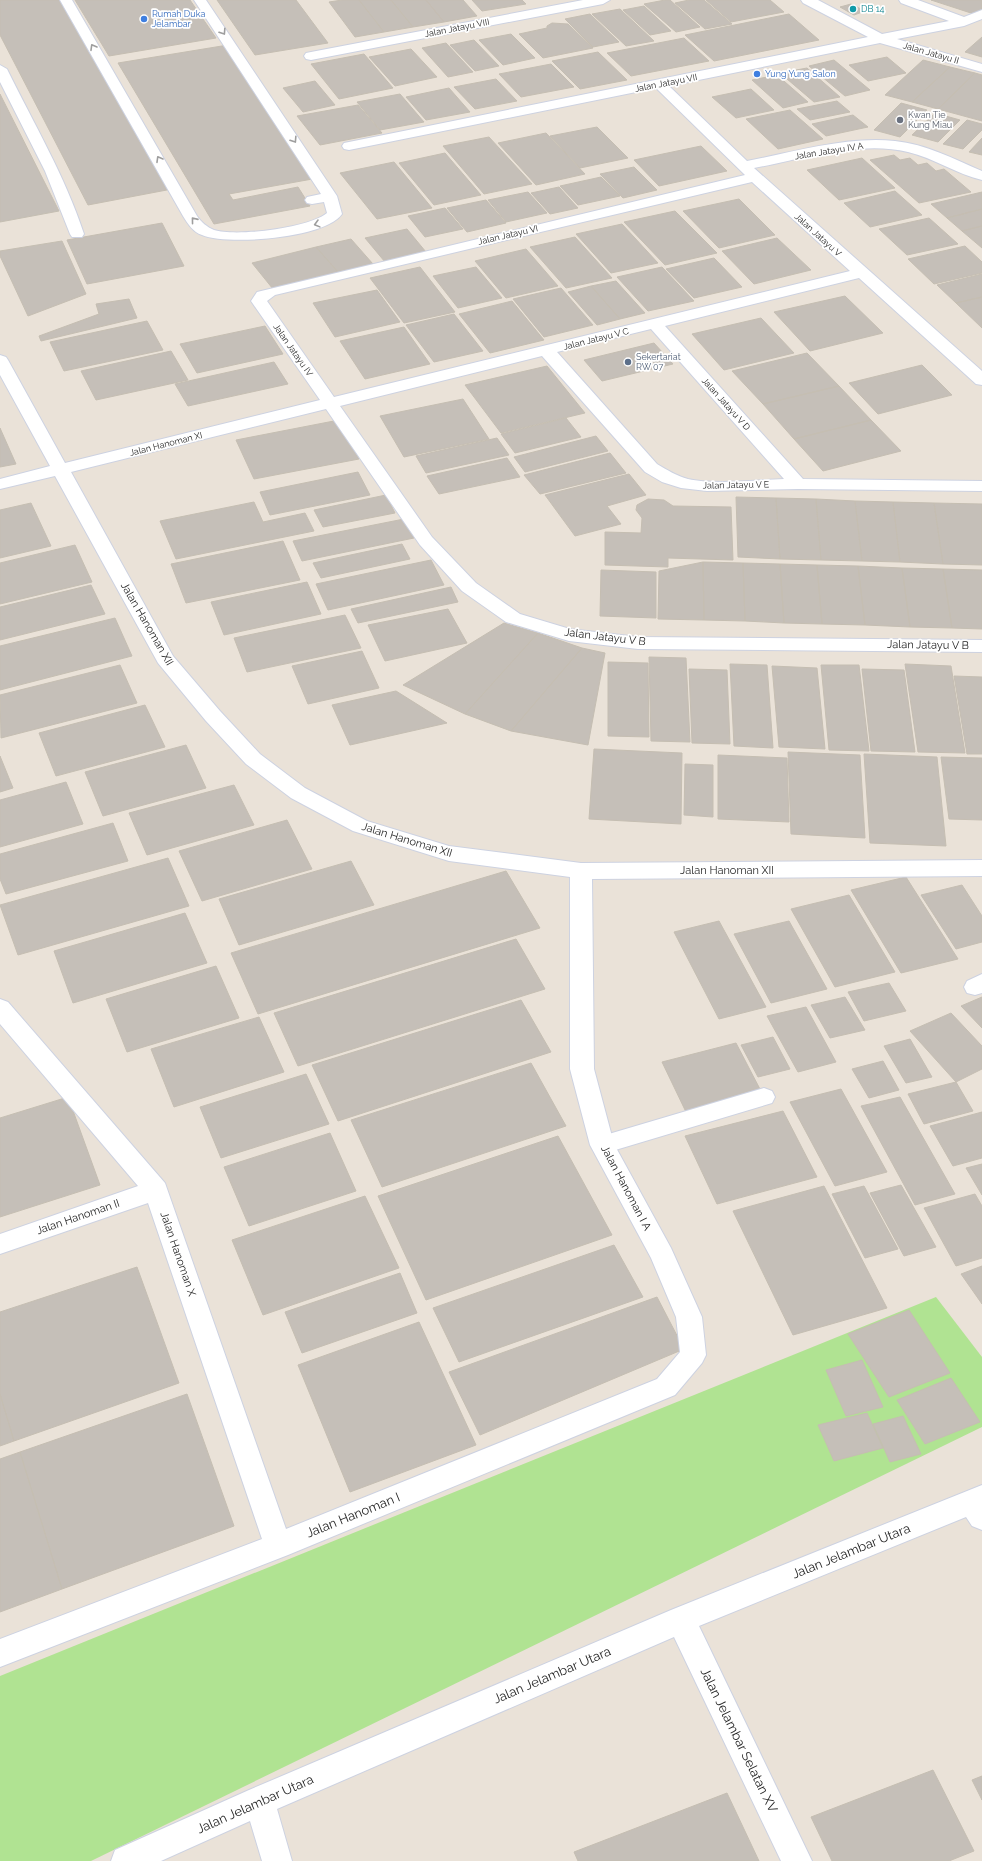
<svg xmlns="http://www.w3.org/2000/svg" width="982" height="1861" viewBox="0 0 982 1861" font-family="Raleway,sans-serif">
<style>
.green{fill:#b0e392}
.building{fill:#c5bfb8;stroke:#c5beb2}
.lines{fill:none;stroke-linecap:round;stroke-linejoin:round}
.lane-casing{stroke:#cdd2e1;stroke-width:2}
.street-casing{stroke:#cdd2e1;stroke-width:2}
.lane{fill:#fff;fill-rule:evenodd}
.street{fill:#fff;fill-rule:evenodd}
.oneway{stroke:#9e9e9e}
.culture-dot{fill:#0f9aa8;stroke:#fff;stroke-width:1.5}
.shop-dot{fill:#3f7fe0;stroke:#fff;stroke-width:1.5}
.worship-dot{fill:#6b7280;stroke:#fff;stroke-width:1.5}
.service-dot{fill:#5c6f8a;stroke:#fff;stroke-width:1.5}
.labels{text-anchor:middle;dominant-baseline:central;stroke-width:3.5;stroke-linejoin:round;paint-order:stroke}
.far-culture-label{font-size:9px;fill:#0d838f;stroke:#fff;text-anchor:start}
.far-shop-label{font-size:9px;fill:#366cbe;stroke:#fff;text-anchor:start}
.far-street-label{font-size:9px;fill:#272727;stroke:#fff}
.far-worship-label{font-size:9px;fill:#5b616d;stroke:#fff;text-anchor:start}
.far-service-label{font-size:9px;fill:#4e5e75;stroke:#fff;text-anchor:start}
.street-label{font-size:11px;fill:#272727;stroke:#fff}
.near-street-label{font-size:13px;fill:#272727;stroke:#fff}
</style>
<rect width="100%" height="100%" fill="#eae2d8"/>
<path class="green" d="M936,1297L982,1357V1427L91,1861H0V1676Z"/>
<path class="building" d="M0,0H62L172,189L88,205L0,35Z
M75,0H190L216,38L109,56Z
M217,0H296L328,43L255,55Z
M342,0H359L384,32L355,37L329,2Z
M359,0H391L413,27L384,32Z
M391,0H426L444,22L413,27Z
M426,0H463L477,16L444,22Z
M472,0H522L526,4L482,11Z
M665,0H670L700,27L676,32L644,4Z
M689,0H704L732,24L705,29L675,3Z
M706,0H770L784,12L731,22Z
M931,0H982V12L977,15Z
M851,4L865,11L854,15L840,7Z
M644,6L671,31L650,35L623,10Z
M620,9L654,41L626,46L592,14Z
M590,14L619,42L593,47L565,19Z
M789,14L819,40L714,61L685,35Z
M552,23L568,24L593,48L543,58L519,34L547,28V26Z
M511,34L535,58L503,65L479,40Z
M982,37V57L965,52Z
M684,38L709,61L631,76L607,53Z
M474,40L499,66L475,71L450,45Z
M446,43L473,72L448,77L422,48Z
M228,45L318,178L229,194L233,200L298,187L310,206L214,224L118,63Z
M411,49L437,77L395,86L369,57Z
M598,52L627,80L580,89L552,61Z
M364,54L393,88L339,99L311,64Z
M887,57L906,73L868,81L849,65Z
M834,60L870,90L845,96L809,66Z
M923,60L950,67L912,102L885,95Z
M551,64L574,87L521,97L499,74Z
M950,67L975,73L938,109L912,102Z
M807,68L840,97L814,102L780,73Z
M975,73L982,75V121L938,109Z
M777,75L808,102L783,108L752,80Z
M496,79L517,101L475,109L454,87Z
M315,81L335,105L303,112L283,88Z
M449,88L470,112L426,120L406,97Z
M751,89L774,110L736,118L712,97Z
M0,94L59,211L0,222Z
M400,94L424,122L380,130L357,102Z
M837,101L850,112L810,120L797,109Z
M901,103L927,110L900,137L874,130Z
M358,105L382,133L320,145L297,116Z
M790,110L823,139L778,149L746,119Z
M935,113L960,120L938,142L912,135Z
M853,115L868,127L826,136L812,124Z
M967,120L982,124V130L963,149L943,144Z
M597,127L628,158L580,168L550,136Z
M546,133L585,174L536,185L498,143Z
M489,137L532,184L484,194L443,146Z
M982,138V155L969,152Z
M701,146L727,171L659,186L634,160Z
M445,153L481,195L434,205L399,163Z
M894,155L900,160L910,158L918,165L927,163L936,171L944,169L971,192L919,203L870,160Z
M862,158L895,188L839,200L807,170Z
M394,162L432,208L377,219L340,173Z
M634,167L657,190L623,198L600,174Z
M601,177L620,196L578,205L560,186Z
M559,187L578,208L550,214L531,193Z
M895,191L922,215L870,227L844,203Z
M528,192L547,213L506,222L488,200Z
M982,192V209L947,218L931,204Z
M739,199L775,235L719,248L683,211Z
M486,200L506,223L467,232L447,208Z
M445,208L463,229L425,237L408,216Z
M982,209V226L962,231L947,218Z
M675,211L717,253L665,265L624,222Z
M929,218L958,244L907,255L879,229Z
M162,223L184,266L87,284L67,240Z
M622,224L658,263L611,273L576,234Z
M982,226V248L962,231Z
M407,229L426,252L385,262L365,238Z
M575,237L612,278L566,288L530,247Z
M777,238L811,270L754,284L722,251Z
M351,239L373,264L338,272L316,247Z
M62,241L86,294L28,316L0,256V251Z
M965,246L982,262V273L934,284L908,259Z
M316,247L338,272L273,289L252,263Z
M526,249L558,286L506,298L475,261Z
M714,258L742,287L694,298L666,269Z
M420,267L455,312L404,323L370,278Z
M476,267L502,298L458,308L433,276Z
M662,267L694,301L648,311L617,277Z
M982,274V297L956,303L937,285Z
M616,281L645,313L620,319L591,286Z
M591,286L620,319L597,325L568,292Z
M561,288L593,325L544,337L513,299Z
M377,290L400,322L335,337L313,303Z
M845,296L883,333L810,351L774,312Z
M982,297V328L956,303Z
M129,299L137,318L41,341L39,336L99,314L96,304Z
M512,301L544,340L490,353L459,314Z
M454,314L483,351L434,362L406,325Z
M761,318L794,353L724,370L692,334Z
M147,321L163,350L64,371L50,342Z
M265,326L283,354L197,373L180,344Z
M404,327L430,364L365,379L340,341Z
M654,343L673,364L602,381L584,360Z
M171,351L188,380L96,400L81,371Z
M807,353L839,386L763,404L732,371Z
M274,362L288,384L188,406L175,384Z
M922,365L952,395L878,414L849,383Z
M547,366L585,413L501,433L465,385Z
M839,386L871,420L794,439L763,404Z
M463,399L489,439L404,457L380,416Z
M566,418L581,437L515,453L501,434Z
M339,420L359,459L254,479L236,440Z
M871,420L901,451L823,471L794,439Z
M0,428L16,464L0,467Z
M596,436L608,451L525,472L514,457Z
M497,438L509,455L426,473L416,456Z
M610,453L626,473L540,494L524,475Z
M507,458L520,477L439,494L427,476Z
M358,472L370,495L270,515L260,492Z
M629,474L646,495L607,506L621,524L575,536L545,495Z
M386,495L395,513L323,527L314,510Z
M736,497L776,498L780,559L738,557Z
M776,498L816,499L821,560L780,559Z
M648,499L664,500L673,506L731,507L733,560L668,558V567L605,565V532L641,533L642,518L636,510L637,505Z
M816,499L855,501L862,561L821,560Z
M855,501L893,502L900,562L862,561Z
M254,502L263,522L305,513L314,531L176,559L160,521Z
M893,502L934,503L943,564L900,562Z
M31,503L51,546L0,558V510Z
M934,503L982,504V565L943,564Z
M404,519L414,538L302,561L293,541Z
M283,541L300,580L186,603L171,564Z
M402,544L410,559L321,578L313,563Z
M75,545L92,582L0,604V563Z
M431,560L444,585L328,610L316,584Z
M703,562L743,563L745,621L704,620Z
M703,562L704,620L658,619L659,571Z
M743,563L780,564L784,623L745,621Z
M780,564L817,565L822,624L784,623Z
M817,565L858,566L865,625L822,624Z
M858,566L902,568L910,627L865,625Z
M902,568L943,569L952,628L910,627Z
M943,569L982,570V629L952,628Z
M601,570L656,572V618L600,616Z
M307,582L321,614L224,635L211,602Z
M91,585L105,614L0,640V607Z
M451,587L458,602L358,623L351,609Z
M448,609L467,643L385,661L368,625Z
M345,615L361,648L247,672L234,638Z
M115,618L132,656L0,690V646Z
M504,623L538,633L465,714L403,685Z
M538,633L582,648L511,731L465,714Z
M582,648L605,653L588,745L511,731Z
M362,651L379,688L308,704L292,666Z
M649,657L686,658L690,742L651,741Z
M608,662L648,663L649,737L608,736Z
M730,664L767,665L773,748L734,746Z
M905,664L951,666L965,753L918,752Z
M120,665L137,703L1,738L0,695Z
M821,665H859L869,751L829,750Z
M772,666L817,668L825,749L779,747Z
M689,669L727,670L730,744L692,743Z
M862,669L904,670L915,752L871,751Z
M954,676L982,677V754H967Z
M396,691L447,723L350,745L332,705Z
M145,705L165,747L56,776L39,733Z
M186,745L206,788L103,816L85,772Z
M594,749L682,753L681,824L589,819Z
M788,752L860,755L865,838L791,834Z
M864,754L937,757L946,846L870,843Z
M718,755L787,758L789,822L718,819Z
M0,756L13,788L0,792Z
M941,757L982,758V820L949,819Z
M685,764L713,765V817L684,815Z
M66,782L83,824L0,847V800Z
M234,785L254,825L147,855L129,813Z
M287,820L312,869L202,901L179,851Z
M113,823L128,861L6,894L0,879V854Z
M168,858L189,906L18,955L0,905Z
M351,861L374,905L239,945L219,899Z
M506,871L540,928L258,1014L231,953Z
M906,877L958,959L901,973L851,890Z
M962,885L982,916V942L956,949L921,895Z
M849,895L895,972L835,987L791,909Z
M185,913L207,963L73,1003L54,951Z
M719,921L766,1007L719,1019L674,932Z
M789,921L827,989L771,1003L734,934Z
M516,939L545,989L298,1066L274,1013Z
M216,966L239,1018L127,1052L106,999Z
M889,983L906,1011L864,1021L848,992Z
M845,997L865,1030L830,1038L811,1005Z
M982,997V1028L961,1006Z
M521,1000L551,1052L338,1121L312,1065Z
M806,1007L836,1062L798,1072L767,1016Z
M951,1013L982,1046V1069L956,1082L910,1031Z
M259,1017L284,1072L174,1107L151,1049Z
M773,1037L790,1069L758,1077L741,1045Z
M910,1039L932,1077L906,1083L884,1046Z
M736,1043L762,1093L686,1112L662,1062Z
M883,1061L899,1090L869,1098L852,1069Z
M531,1063L566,1126L382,1187L351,1120Z
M306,1074L329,1124L221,1158L200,1107Z
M956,1082L973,1111L924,1124L908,1094Z
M841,1089L887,1172L835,1186L790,1102Z
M68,1097L100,1185L0,1217V1118Z
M900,1097L955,1194L915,1205L861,1106Z
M783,1111L817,1177L717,1204L685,1136Z
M982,1112V1158L953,1166L930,1126Z
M330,1133L356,1191L249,1226L224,1167Z
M558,1136L612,1235L426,1300L378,1196Z
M982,1164V1195L966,1168Z
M901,1185L936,1247L904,1256L870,1193Z
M824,1186L887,1308L793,1335L733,1211Z
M864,1186L898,1249L865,1258L832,1194Z
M975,1194L982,1206V1258L956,1266L924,1208Z
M365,1196L399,1268L263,1315L232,1240Z
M614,1245L643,1297L459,1362L433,1308Z
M982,1266V1304L961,1274Z
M137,1267L179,1383L14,1441L0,1394V1312Z
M400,1273L417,1313L302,1353L285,1312Z
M657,1297L684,1349L480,1435L449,1372Z
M909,1310L950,1373L889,1397L848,1334Z
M419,1322L476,1445L350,1492L298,1365Z
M862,1360L883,1407L846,1416L826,1370Z
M951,1378L980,1422L925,1444L897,1400Z
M0,1394L14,1441L0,1446Z
M187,1394L234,1526L62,1589L20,1452Z
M867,1413L883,1448L834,1461L818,1425Z
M903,1416L921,1454L890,1462L873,1424Z
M20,1452L62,1589L0,1612V1459Z
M933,1770L974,1851L949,1861H832L811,1817Z
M982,1776V1800L972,1780Z
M727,1793L759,1861H578L574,1852Z"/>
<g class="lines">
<g class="lane-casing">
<path id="lane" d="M60,0H72L197,216C201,222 207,227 214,230C236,237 309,228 327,213L324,202L312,204L307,203L305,200L307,197L321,194L194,0H206L337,196L342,214C326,238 228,246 202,235C193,232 188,224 183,216Z
M0,65L7,69C34,124 65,176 84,234L82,237H72L70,234L45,171L0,82Z
M764,1088L772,1091L775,1097L772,1103L602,1154L594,1151L591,1145L594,1139L602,1136Z"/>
</g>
<g class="street-casing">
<path id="street" d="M583,0H610L603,4L311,60L306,59L304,56L306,53L311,52Z
M801,0H818L882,34L949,21L901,3L899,0H918L964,17L982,10V19L964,26L897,39L982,64V72L880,43L669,86L747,161C795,152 846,136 895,141C926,144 954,159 982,171V180C956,174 934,158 908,152C861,140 801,159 754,168L982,371V385L976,384L859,278L665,326L803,479L982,481V491L798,489L707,491L681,488L662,482L645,472L542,356L340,406L432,537L476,583L520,614L570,629L638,637L982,640V652L638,649L569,641L506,622L462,591L420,545L326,409L71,472L173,656L220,711L260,754L305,788L367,821L449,846L581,863L982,860V876L592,879L594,1069L614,1144L671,1248L702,1317L706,1355L702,1363L675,1395L288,1555L0,1667V1639L262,1539L148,1203L0,1254V1234L138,1186L0,1024V999L8,1002L165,1183L286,1529L657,1379L680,1352L676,1317L651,1258L590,1145L570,1069V877L449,861L353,831L291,798L246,764L206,721L158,663L55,476L0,489V479L50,466L0,375V355L6,357L8,360L65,463L320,400L251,301L257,292L745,175L656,88L349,150L344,149L342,146L344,143L868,37L803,3ZM752,182L850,271L334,397L267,301L275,295ZM651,329L784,479C757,480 713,485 688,479C677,476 667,470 657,464L557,352Z
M982,974V993L975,995L967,993L964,987L967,981Z
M982,1485V1530L972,1526L966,1517L699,1626L812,1861H781L674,1637L277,1809L292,1861H262L250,1821L161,1861H111L115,1850L249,1790L671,1610Z"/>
</g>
<use href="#lane" class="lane"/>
<use href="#street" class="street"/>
</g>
<defs><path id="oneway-chevron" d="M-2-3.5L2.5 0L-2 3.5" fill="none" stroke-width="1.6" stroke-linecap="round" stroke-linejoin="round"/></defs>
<g class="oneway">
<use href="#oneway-chevron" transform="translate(223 32) rotate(57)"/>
<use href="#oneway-chevron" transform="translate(93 47) rotate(-120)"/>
<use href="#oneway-chevron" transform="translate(294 140) rotate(57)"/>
<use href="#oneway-chevron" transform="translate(159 159) rotate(-120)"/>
<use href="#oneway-chevron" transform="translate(194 220) rotate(-129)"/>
<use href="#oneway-chevron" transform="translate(317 224) rotate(165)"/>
</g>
<circle class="culture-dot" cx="853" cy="9" r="4"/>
<g class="shop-dot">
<circle cx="144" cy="19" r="4"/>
<circle cx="757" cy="74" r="4"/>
</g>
<circle class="worship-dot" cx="900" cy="120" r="4"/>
<circle class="service-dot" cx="628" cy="362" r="4"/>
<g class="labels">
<g class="far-culture-label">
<text x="861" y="9">DB 14</text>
</g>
<g class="far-shop-label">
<text x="152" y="14">Rumah Duka<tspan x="152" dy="10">Jelambar</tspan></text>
<text x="765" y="74">Yung Yung Salon</text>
</g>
<g class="far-street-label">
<text transform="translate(457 28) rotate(-11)">Jalan Jatayu VIII</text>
<text transform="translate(931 53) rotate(16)">Jalan Jatayu II</text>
<text transform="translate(666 83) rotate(-11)">Jalan Jatayu VII</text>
<text transform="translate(829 151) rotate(-9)">Jalan Jatayu IV A</text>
<text transform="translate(508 235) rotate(-13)">Jalan Jatayu VI</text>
<text transform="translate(818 235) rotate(42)">Jalan Jatayu V</text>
<text transform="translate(596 339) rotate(-14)">Jalan Jatayu V C</text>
<text transform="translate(293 350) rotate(55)">Jalan Jatayu IV</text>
<text transform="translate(726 404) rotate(48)">Jalan Jatayu V D</text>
<text transform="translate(166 444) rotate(-14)">Jalan Hanoman XI</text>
<text transform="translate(736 485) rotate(-1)">Jalan Jatayu V E</text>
</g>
<g class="far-worship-label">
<text x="908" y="115">Kwan Tie<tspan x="908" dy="10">Kung Miau</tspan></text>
</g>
<g class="far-service-label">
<text x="636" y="357">Sekertariat<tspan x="636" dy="10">RW 07</tspan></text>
</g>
<g class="street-label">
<text transform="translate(147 624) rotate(60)">Jalan Hanoman XII</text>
<text transform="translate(605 637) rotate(7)">Jalan Jatayu V B</text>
<text transform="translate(928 645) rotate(1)">Jalan Jatayu V B</text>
<text transform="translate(407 840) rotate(17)">Jalan Hanoman XII</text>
<text x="727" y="870">Jalan Hanoman XII</text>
<text transform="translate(626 1188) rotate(62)">Jalan Hanoman I A</text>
<text transform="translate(78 1217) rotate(-19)">Jalan Hanoman II</text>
<text transform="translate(178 1254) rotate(71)">Jalan Hanoman X</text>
</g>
<g class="near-street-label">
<text transform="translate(353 1515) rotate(-22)">Jalan Hanoman I</text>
<text transform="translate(851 1551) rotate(-22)">Jalan Jelambar Utara</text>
<text transform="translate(552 1675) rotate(-23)">Jalan Jelambar Utara</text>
<text transform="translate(739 1740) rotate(64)">Jalan Jelambar Selatan XV</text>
<text transform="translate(255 1804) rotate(-24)">Jalan Jelambar Utara</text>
</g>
</g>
</svg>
